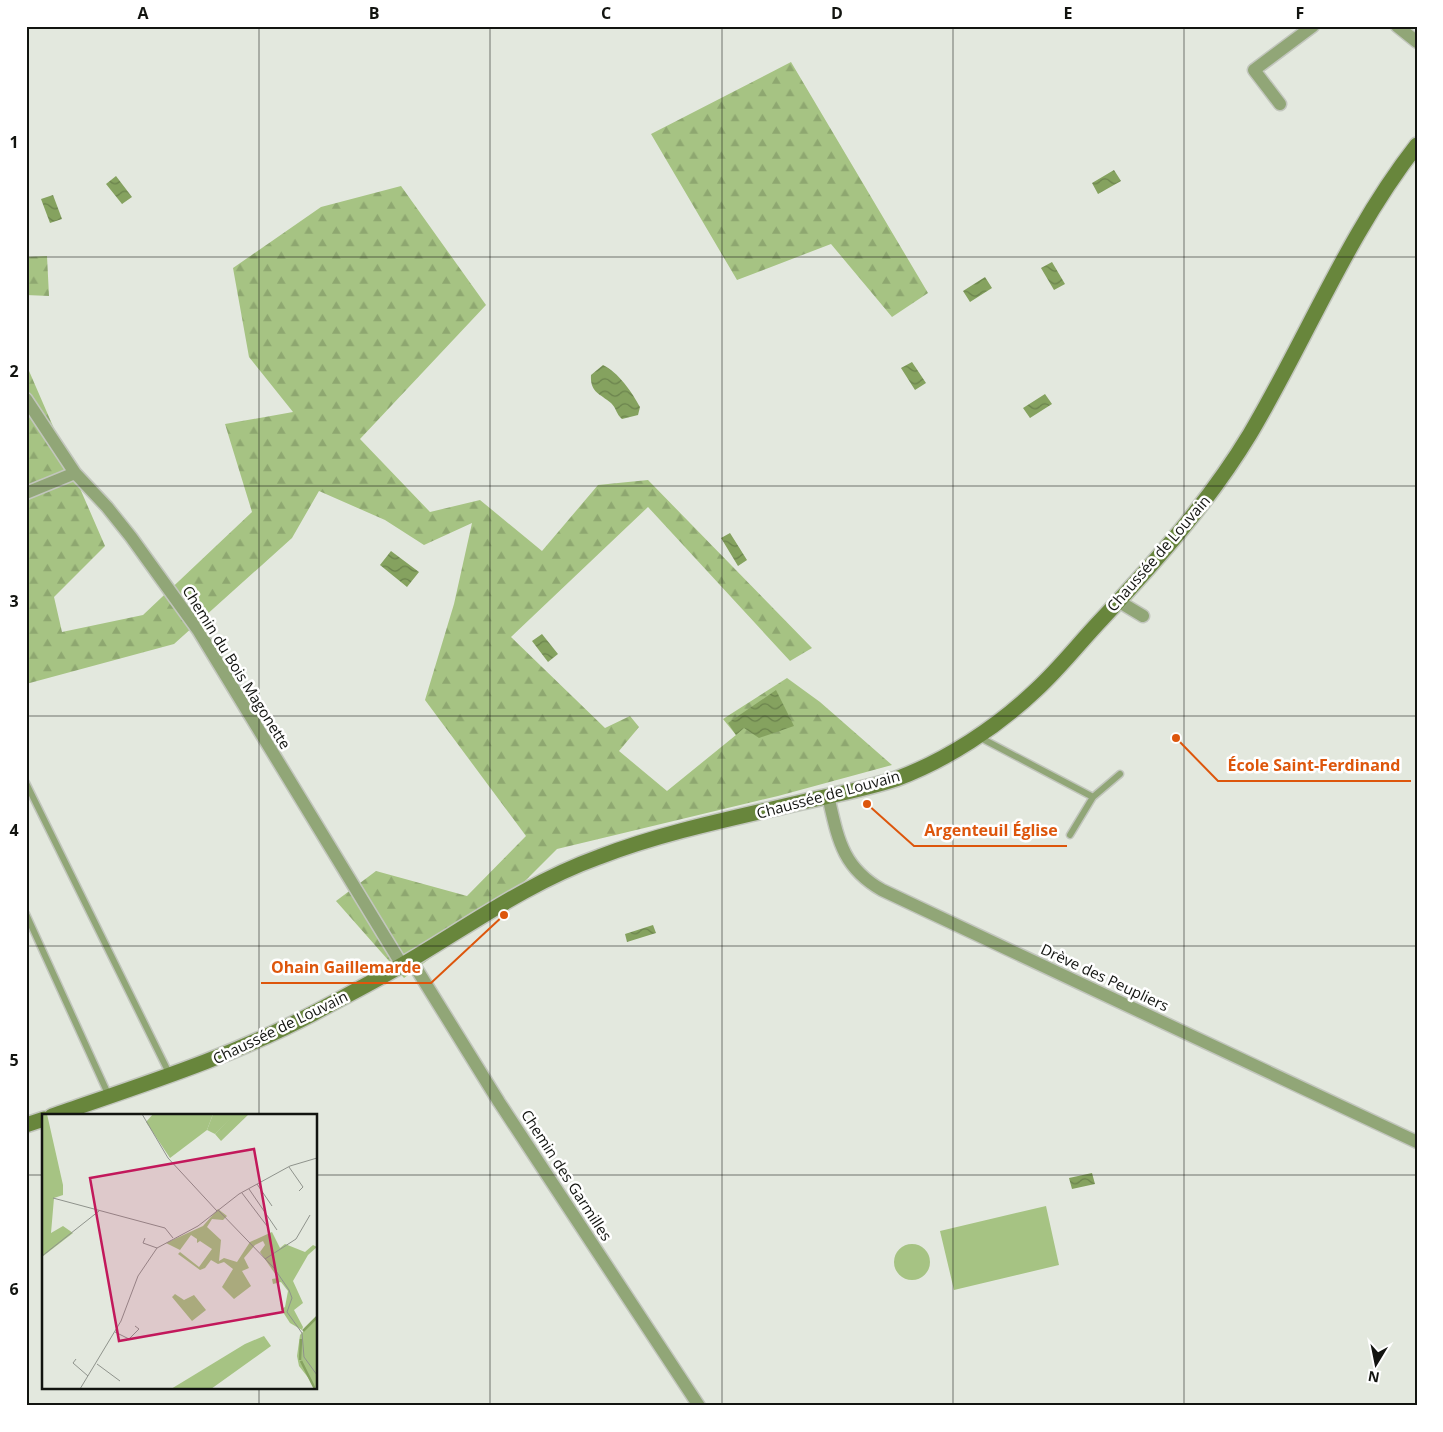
<svg xmlns="http://www.w3.org/2000/svg" width="1443" height="1432" viewBox="0 0 1443 1432" font-family="'Open Sans',sans-serif">
<style>
.forest{fill:url(#forest-firs)}
.pitch{fill:#a6c383}
.water{fill:url(#water-waves)}
.lines{fill:none;stroke-linecap:round;stroke-linejoin:round}
.service-casing{stroke:#c2c6bd;stroke-width:9}
.minor-casing{stroke:#c2c6bd;stroke-width:15}
.secondary-casing{stroke:#c2c6bd;stroke-width:18}
.service{stroke:#91a677;stroke-width:6}
.minor{stroke:#91a677;stroke-width:12}
.secondary{stroke:#68863c;stroke-width:15}
.grid{fill:none;stroke:#121410;stroke-width:1;stroke-opacity:0.55}
.labels{text-anchor:middle;dominant-baseline:central;stroke-width:5;stroke-linejoin:round;paint-order:stroke}
.street-label{font-size:15px;fill:#121410;stroke:#fff}
.inset-river{fill:none;stroke:#85a25f;stroke-width:2.5}
.inset-road{fill:none;stroke:#8f938c;stroke-width:1}
.view{fill:#c2185b;fill-opacity:0.15;stroke:#c2185b;stroke-width:2.5}
.inset-edge{fill:none;stroke:#121410;stroke-width:2.5}
.leader{fill:none;stroke:#dd560c;stroke-width:2}
.callout-dot{fill:#dd560c;stroke:#fff;stroke-width:2}
.callout-label{font-size:16px;text-anchor:middle;font-weight:bold;fill:#dd560c;stroke:#fff;stroke-width:5;stroke-linejoin:round;paint-order:stroke}
.neatline{fill:none;stroke:#121410;stroke-width:2}
.grid-label{font-size:16px;text-anchor:middle;font-weight:bold;fill:#121410}
</style>
<defs>
<pattern id="forest-firs" width="22" height="20" patternUnits="userSpaceOnUse" patternTransform="scale(1.25)"><rect width="22" height="20" fill="#a6c383"/><path d="M5 1l3.5 6h-7zM16 11l3.5 6h-7z" fill="#8ea770"/></pattern>
<pattern id="water-waves" width="16" height="10" patternUnits="userSpaceOnUse" patternTransform="scale(1.25)"><rect width="16" height="10" fill="#85a25f"/><path d="M0 5q4-4 8 0t8 0" fill="none" stroke="#6b834d"/></pattern>
</defs>
<rect width="100%" height="100%" fill="#e3e8de"/>
<path class="forest" d="M791,62L928,293L892,317L831,244L737,280L651,134Z
M401,186L486,305L360,439L430,512L480,500L542,551L598,485L648,480L812,648L790,661L648,507L511,637L605,728L630,716L639,727L619,751L667,791L736,735L723,719L787,678L820,702L892,765L778,796L557,849L501,905L404,978L336,901L376,871L467,896L526,836L425,700L454,604L472,523L424,545L385,520L319,491L292,538L174,644L26,684V364L105,546L54,597L62,632L143,615L252,512L225,424L293,412L249,357L233,268L321,207Z
M47,256L49,296L26,295V257Z"/>
<path class="pitch" d="M1046,1206L1059,1265L954,1290L940,1231Z
M894 1262a18 18 0 1 1 36 0a18 18 0 1 1-36 0Z"/>
<path class="water" d="M1114,170L1121,181L1098,194L1092,183Z
M116,176L132,197L122,204L106,184Z
M53,195L62,219L50,223L41,199Z
M1052,262L1065,284L1054,290L1041,268Z
M985,277L992,288L970,302L963,291Z
M912,362L926,383L915,390L901,368Z
M603,365C618,372 632,392 640,407L638,415L622,419C616,414 617,409 611,403C599,393 590,392 591,375Z
M1045,394L1052,404L1030,418L1023,408Z
M730,533L747,560L738,566L721,538Z
M391,551L419,572L407,587L380,565Z
M542,634L558,654L548,662L532,641Z
M776,690L794,726L759,738L744,728L736,735L728,723Z
M653,925L656,933L627,942L625,934Z
M1092,1173L1095,1184L1072,1189L1069,1178Z"/>
<g class="lines">
<g class="service-casing">
<path id="service" d="M979,737L1093,797L1070,835
M26,783L170,1075
M1093,797L1120,774
M26,914L109,1096"/>
</g>
<g class="minor-casing">
<path id="minor" d="M1397,26L1417,42
M1280,104L1254,70L1313,26
M26,399L75,473L107,507L131,537L198,630L402,965
M26,493L75,473
M1118,601L1143,616
M828,796C838,839 842,867 882,890L1417,1142
M411,960L499,1102L699,1406"/>
</g>
<g class="secondary-casing">
<path id="secondary" d="M52,1116C141,1085 231,1057 314,1013C347,995 381,978 414,958C474,922 532,881 599,857C664,832 734,818 802,802C833,795 866,789 896,779C947,760 997,727 1036,690C1060,668 1080,642 1102,619C1156,561 1209,502 1250,434C1307,338 1348,233 1417,145
M26,1125L44,1119"/>
</g>
<use href="#service" class="service"/>
<use href="#minor" class="minor"/>
<use href="#secondary" class="secondary"/>
</g>
<path class="grid" d="M259,26V1116M490,26V1406M722,26V1406M953,26V1406M1184,26V1406M26,257H1417M26,486H1417M26,716H1417M26,946H1417M26,1175H44M316,1175H1417M259,1388V1406"/>
<g class="labels">
<g class="street-label">
<text transform="translate(1158 553) rotate(-49)">Chaussée de Louvain</text>
<text transform="translate(237 667) rotate(58)">Chemin du Bois Magonette</text>
<text transform="translate(828 794) rotate(-15)">Chaussée de Louvain</text>
<text transform="translate(1105 977) rotate(25)">Drève des Peupliers</text>
<text transform="translate(280 1027) rotate(-26)">Chaussée de Louvain</text>
<text transform="translate(567 1175) rotate(57)">Chemin des Garmilles</text>
</g>
</g>
<g transform="translate(42 1114)">
<rect width="275" height="275" fill="#e3e8de"/>
<path d="M111,0H171L165,16L128,44L104,8ZM193,0H207L179,27L173,20ZM222,222L229,232L169,275H129L203,230Z" fill="#a6c383"/>
<path d="M0,0H5L21,71V81L12,84L9,119L21,112L31,119L0,143ZM171,0H193V1L173,20L165,16ZM176,95L185,102L181,106L170,105L165,113L179,126L177,147L182,144L195,148L208,128L230,118L238,134L243,130L263,138L271,131L275,133L266,141L251,167L261,189L252,196L261,213L260,216L248,209L239,195L243,193L246,177L239,168L231,170L230,165L236,164L218,138L223,131L221,127L213,131L202,144L207,154L200,157L209,172L192,185L180,173L191,155L182,148L176,150L169,146L163,154L158,156L136,140L138,138L157,153L170,135L158,127L155,129V125L149,121L138,136L124,129L161,112ZM133,180L142,186L152,181L164,196L150,207L130,183ZM275,203V275L257,252L255,242L258,221Z" fill="#a6c383"/>
<path class="inset-river" d="M261,217L275,203M258,246L259,225M259,247L273,275"/>
<path class="inset-road" d="M100,0L126,44L175,97M247,53L261,73L257,77M215,70L230,92M207,75L235,116M200,79L225,112M11,84L123,114L131,124M176,96L232,154L247,176L250,184L245,198L260,219L262,243L275,261M103,124L101,129L115,134M0,142L57,97M223,145L254,125L268,101M73,218L87,225L97,215L93,212M34,245L31,249L46,262M55,250L78,267M38,275L79,207L96,162L115,134L156,112L197,80L248,52L275,44"/>
<path class="view" d="M212,35L241,198L77,227L48,64Z"/>
<rect width="275" height="275" class="inset-edge"/>
</g>
<path class="leader" d="M1176 738L1218 781H1411M867 804L914 846H1067M504 915L431 983H261"/>
<g class="callout-dot">
<circle cx="1176" cy="738" r="5"/>
<circle cx="867" cy="804" r="5"/>
<circle cx="504" cy="915" r="5"/>
</g>
<g class="callout-label">
<text x="1314" y="771">École Saint-Ferdinand</text>
<text x="991" y="836">Argenteuil Église</text>
<text x="346" y="973">Ohain Gaillemarde</text>
</g>
<rect width="1443" height="1432" fill="none" stroke="#ffffff" stroke-width="55"/>
<g transform="translate(1376 1364) rotate(190)" stroke="#ffffff" stroke-width="4" paint-order="stroke">
<path d="M0-4L9 19L0 12L-9 19Z" fill="#121410"/>
<text y="-8" font-size="14" font-weight="bold" text-anchor="middle" fill="#121410">N</text>
</g>
<rect x="28" y="28" width="1388" height="1376" class="neatline"/>
<g class="grid-label">
<text x="143" y="19">A</text>
<text x="374" y="19">B</text>
<text x="606" y="19">C</text>
<text x="837" y="19">D</text>
<text x="1068" y="19">E</text>
<text x="1300" y="19">F</text>
<text x="14" y="148">1</text>
<text x="14" y="377">2</text>
<text x="14" y="607">3</text>
<text x="14" y="836">4</text>
<text x="14" y="1066">5</text>
<text x="14" y="1295">6</text>
</g>
</svg>
